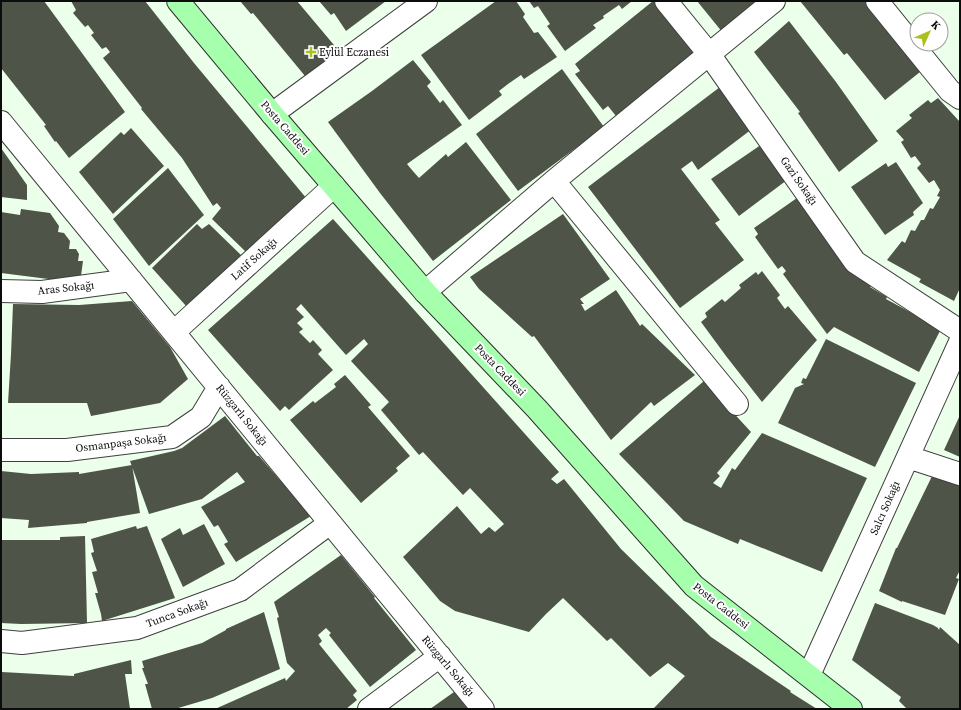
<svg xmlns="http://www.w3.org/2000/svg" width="961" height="710" viewBox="0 0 961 710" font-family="'Source Serif 4',serif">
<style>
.building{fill:#4e5548}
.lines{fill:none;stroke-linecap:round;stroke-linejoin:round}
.minor-casing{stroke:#3f3f3f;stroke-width:24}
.secondary-casing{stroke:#2e2e2e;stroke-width:24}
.minor{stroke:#fff;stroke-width:22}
.secondary{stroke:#a6ffac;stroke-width:22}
.poi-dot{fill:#abc020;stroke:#fff;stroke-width:1.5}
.labels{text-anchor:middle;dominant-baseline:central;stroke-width:4;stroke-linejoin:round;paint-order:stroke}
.poi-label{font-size:11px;fill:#0c0c0c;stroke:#fff;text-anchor:start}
.street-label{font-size:11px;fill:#0c0c0c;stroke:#fff}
</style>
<rect width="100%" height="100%" fill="#ecffeb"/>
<path class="building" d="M1,1H44L125,112L69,158L56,141L55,142L44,126L46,125L1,68Z
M71,1H145L194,63L307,199L246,252L212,219L221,208L217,203L213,206L182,158L141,109L142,108L103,58L110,52L106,47L102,49L91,35L94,33L88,25L85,27L73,13L76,10Z
M240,1H297L339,51L305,76L253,13L251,14Z
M319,1H386L346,31L334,13L331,15Z
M496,1H516L525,14L523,17L534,33L538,32L557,57L524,79L521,75L508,84L499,91L502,95L469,120L421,55Z
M529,1H632L622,9L619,5L603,16L604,18L593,25L596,28L565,51L547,26L550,24L538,6L534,8Z
M653,1H661L700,49L616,116L608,106L603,110L575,74L580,71L575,64Z
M697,1H763L723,33Z
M800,1H871L925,68L885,100L847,53L844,55Z
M789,21L836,82L878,141L839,172L798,113L800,112L754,52Z
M413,60L431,82L427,86L440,103L443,100L462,125L407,164L412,170L419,178L446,154L448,157L466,142L511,200L433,261L380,193L328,122L372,91Z
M562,69L604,127L518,191L476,134Z
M720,87L752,129L698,170L692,161L681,169L720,220L715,223L744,260L680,308L588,187Z
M938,98L960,122V288L954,301L919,282L921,279L887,260L902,241L905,243L911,230L915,231L921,220H924L930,208L933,209L940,197L937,196L940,190L934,180L929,183L917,168L921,164L915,156L911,158L901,142L904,140L896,131L912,118L909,115L928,100L931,103Z
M131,128L164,166L113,214L79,172L121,132L124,135Z
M765,142L791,177L739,216L711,179Z
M1,148L27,185V200L1,197Z
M896,162L923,203L913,212L914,215L885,235L851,187L886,163L888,167Z
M168,168L204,215L149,266L113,219Z
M804,193L871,286L870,287L887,297L886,299L941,329L919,372L834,327L827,334L783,274L786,271L782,266L778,269L755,237L758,234L754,228Z
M21,209L50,213L59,226L58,232L64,233L70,241L69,249H76L79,254L78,261H83L80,283L1,273V212L20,215Z
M563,214L610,279L580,299L584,304H581L585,311L616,290L640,326L642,324L695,375L654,406L651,402L611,440L534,336L532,337L479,289L470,277Z
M333,219L559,472L551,479L557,484L564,479L621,549L711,637L791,691L790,692L817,709H653L685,676L668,663L650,677L611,638L607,641L563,598L546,614L529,632L455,611L440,601L403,557L457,506L481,534L489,527L495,532L504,524L470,488L463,495L423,452L419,455L381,410L389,402L351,361L368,344L364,339L346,355L301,304L296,309L304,317L297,323L303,329L299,332L310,343L313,340L322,350L318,354L333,370L289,410L285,406L280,411L208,330Z
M197,224L202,229L209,224L241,255L187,307L152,268Z
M762,271L780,295L777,298L785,309L788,306L817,340L762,402L726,356L701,322L707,317L705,313L722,299L725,302L741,288L739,285L756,272L758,275Z
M132,301L170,347L188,379L160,403L91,416L87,403H8L11,354L13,304L79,305Z
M826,339L916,383L875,467L778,423L795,388L804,384L801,383L803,378L806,379Z
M345,375L371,405L368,407L410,456L396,468L398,471L361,503L290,420L313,401L315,403L336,387L334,384Z
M704,381L751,432L717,473L720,476L713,483L721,488L732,468L735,470L762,433L867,478L822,572L740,539L738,544L684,521L619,454Z
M960,415V457L944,450Z
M225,416L257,456H259L311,516L236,562L224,544L228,542L218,525L214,527L201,507L245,482L237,472L202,499L149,514L130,461L174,451L182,448Z
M132,465L140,513L87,522V523L28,528L29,520L1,518V471L31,474L79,472V474Z
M935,470L960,481V570L956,578L959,579L945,615L902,601V602L879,591L896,548H897Z
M204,524L225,564L183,587L161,539L180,528L183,535Z
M136,526L137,529L147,526L175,598L102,621L101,614L95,593H98L92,572L97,571L91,553L94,552L91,539Z
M85,536L87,623L21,624L1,623V540H60V537Z
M341,555L375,597L374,598L416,650L370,687L329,635L331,633L326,628L318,635L322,641L319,644L357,691L353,695L357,700L346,709H215L285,678L286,681L295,671L287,663L277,618L279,617L274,602Z
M875,603L933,625L938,628L939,630L940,627L960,645V709H907L899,701L901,697L852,660Z
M264,612L280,669L212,698L175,709H152L145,684H148L142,668H144L142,661L202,643L226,630V629Z
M131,660L132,674H125L130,709H1L2,672L74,676V674Z
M454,692L468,709H430Z"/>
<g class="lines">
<g class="minor-casing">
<path id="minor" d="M666,1L709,54L855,262L960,331
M877,1L950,91L960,98
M272,114L426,1
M1,122L483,709
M554,181L737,404
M1,291L42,292L131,280
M425,292L554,181L774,1
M174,332L334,186
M1,450H67L172,437L201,417L219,387
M908,457L960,474
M1,641L22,643L137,628L240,590L330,523
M809,675L960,342
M369,709L440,656"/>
</g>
<g class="secondary-casing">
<path id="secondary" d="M178,1L272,114L425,292L537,409L694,586L851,709"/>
</g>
<use href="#minor" class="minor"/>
<use href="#secondary" class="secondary"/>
</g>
<path class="poi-dot" d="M309 46h4v4h4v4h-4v4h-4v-4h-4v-4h4z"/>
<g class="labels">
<g class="poi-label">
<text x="319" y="52">Eylül Eczanesi</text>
</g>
<g class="street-label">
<text transform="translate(285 128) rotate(49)">Posta Caddesi</text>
<text transform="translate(799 181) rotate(55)">Gazi Sokağı</text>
<text transform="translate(254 259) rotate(-42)">Latif Sokağı</text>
<text transform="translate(66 288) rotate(-6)">Aras Sokağı</text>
<text transform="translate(500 370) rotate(46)">Posta Caddesi</text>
<text transform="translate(242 415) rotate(51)">Rüzgarlı Sokağı</text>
<text transform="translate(121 443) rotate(-7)">Osmanpaşa Sokağı</text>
<text transform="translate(885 508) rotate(-66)">Salcı Sokağı</text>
<text transform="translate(721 606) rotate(38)">Posta Caddesi</text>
<text transform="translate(177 613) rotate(-20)">Tunca Sokağı</text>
<text transform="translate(448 666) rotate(50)">Rüzgarlı Sokağı</text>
</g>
</g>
<rect width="961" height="710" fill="none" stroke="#0c0c0c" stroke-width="4"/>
<g transform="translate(929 32) rotate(45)"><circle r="19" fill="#ffffff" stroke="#9e9e9e"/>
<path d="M0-3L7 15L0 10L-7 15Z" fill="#abc020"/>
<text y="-6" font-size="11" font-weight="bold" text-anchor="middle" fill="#0c0c0c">K</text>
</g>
</svg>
